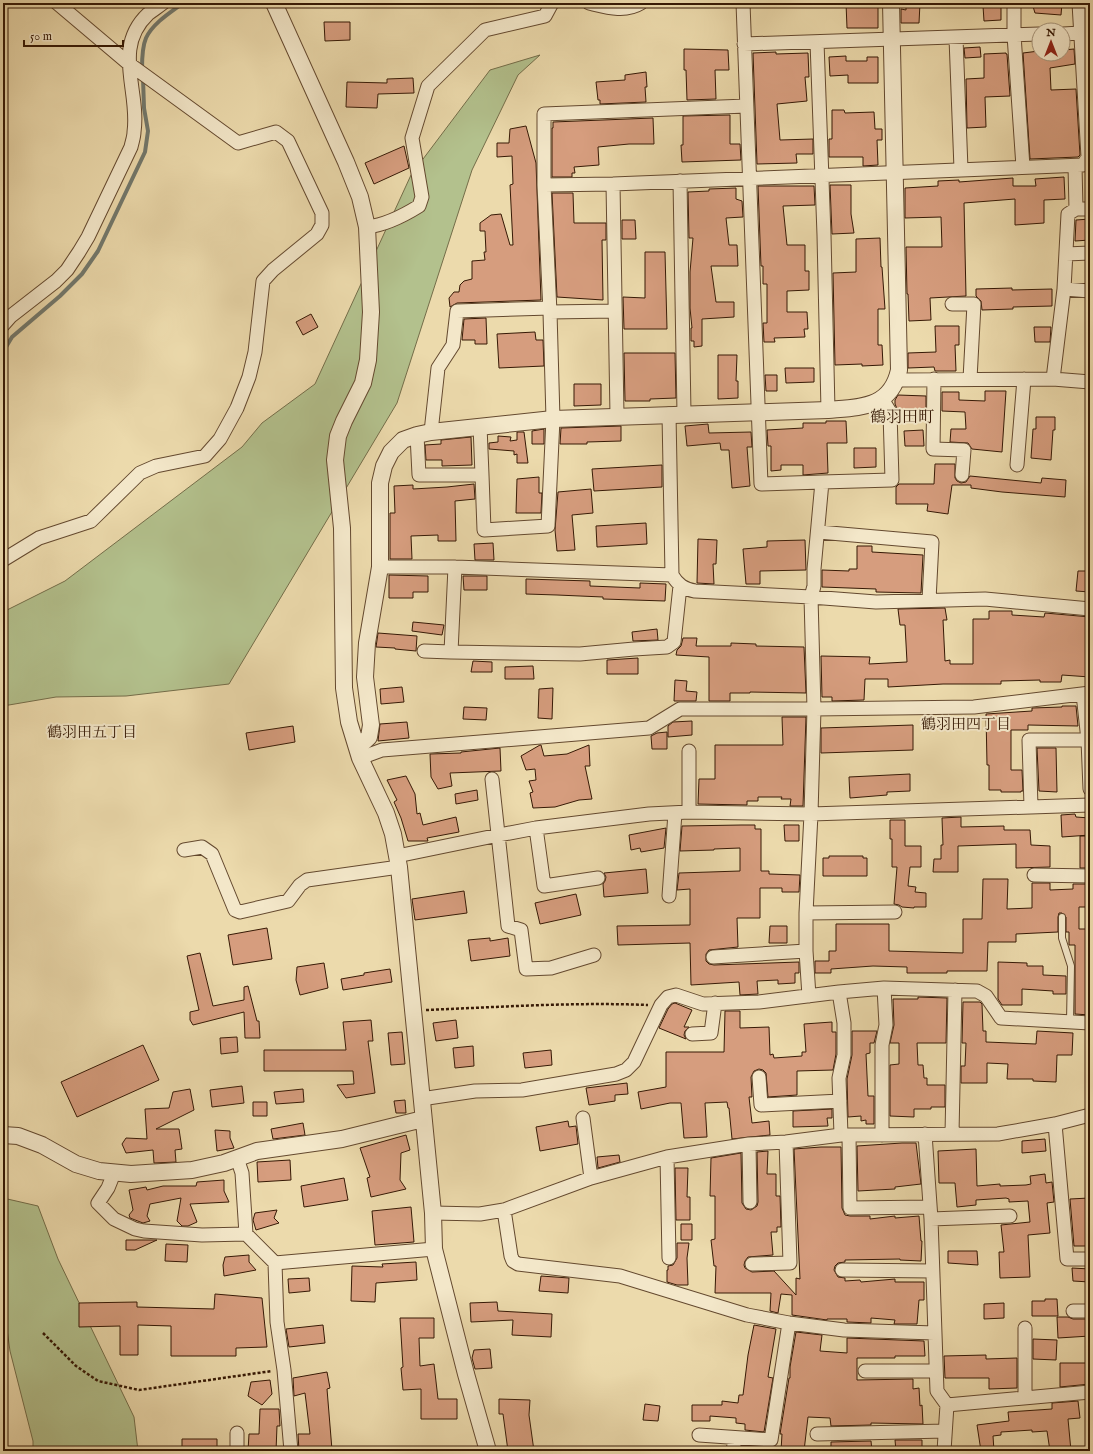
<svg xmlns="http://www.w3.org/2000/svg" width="1093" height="1454" viewBox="0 0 1093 1454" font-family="'IM FELL English','Noto Serif JP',serif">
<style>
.green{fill:#b3c18d;stroke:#746d49}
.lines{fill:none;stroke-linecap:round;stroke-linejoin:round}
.stream{stroke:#73796d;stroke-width:4}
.building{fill:#d69d7e;stroke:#361905}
.service-casing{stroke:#64492f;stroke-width:8}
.minor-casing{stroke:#64492f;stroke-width:15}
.tertiary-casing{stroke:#64492f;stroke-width:18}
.path{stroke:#361905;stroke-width:2.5;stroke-dasharray:3 2;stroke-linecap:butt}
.service{stroke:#f3e7c9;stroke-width:6}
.minor{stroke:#f3e7c9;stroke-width:13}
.tertiary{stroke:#f3e7c9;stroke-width:16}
.labels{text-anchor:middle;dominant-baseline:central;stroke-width:4;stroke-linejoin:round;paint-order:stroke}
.neighbourhood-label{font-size:15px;fill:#361905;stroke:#f3e7c9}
.quarter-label{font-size:16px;fill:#361905;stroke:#f3e7c9}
</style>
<rect width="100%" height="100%" fill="#ecdaac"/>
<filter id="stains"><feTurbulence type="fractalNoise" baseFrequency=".005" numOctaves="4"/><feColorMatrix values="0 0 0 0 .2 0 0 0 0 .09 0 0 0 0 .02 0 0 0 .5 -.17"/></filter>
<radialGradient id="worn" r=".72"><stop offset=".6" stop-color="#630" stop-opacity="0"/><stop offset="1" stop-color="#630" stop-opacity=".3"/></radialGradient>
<path class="green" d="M540,55L518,75L472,170L397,403L229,684L126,696L56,697L3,706V612L65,581L242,447L262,423L315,384L411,175L490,70Z
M3,1198L38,1206L58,1259L134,1417L138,1451H33V1441L10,1351L3,1300Z"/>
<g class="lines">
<path class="stream" d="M142,69C142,61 143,45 146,38C153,23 171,12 183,3
M3,352L12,337L60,296L82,274L98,251L145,152L148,131L144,108L143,78"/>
</g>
<path class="building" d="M846,3H878V28H847Z
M906,3H920L919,23H901V9L906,10Z
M1032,3H1062L1061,15L1035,13Z
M1001,5V20L984,21L983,6Z
M324,22H350V40L325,41Z
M980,47L981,57L965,58L964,48Z
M684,49L728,50L729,70H715L716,99L687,100L686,70H684Z
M1074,49L1075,64L1050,68L1051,90L1076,89L1080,155L1078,157L1030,159L1023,53L1039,51V54H1063V50Z
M776,52V54L808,53L809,77H805L807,101L777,104L780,140L813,139V154H796L797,163L757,164L753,53Z
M1006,53V54H1007L1010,96L985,97L986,127L967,128L966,79L984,78V54Z
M846,56V61H867V57H878V83H848V75L830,76L829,57Z
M646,72L647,87H645L646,102L600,104V100H598L596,82L625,80V75Z
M413,78L414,93L378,94L377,108L346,107L347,82L387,83V79Z
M832,110H844L845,113L874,112L875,129H882V140H877L878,165L863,166V157H829V139H832Z
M730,115V144H740L741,160L682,162L681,145H683V116Z
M653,118L654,144H629L598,147L599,165L574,167L575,173H572V177H552V128H553V122Z
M526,126L536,163L541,300L457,303L450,307L449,298L454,292H459L460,285L464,281L472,279V261L485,260L484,252H486L485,231H480V223L491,215L501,214L510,245H513L510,185L513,184L512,156L497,157V143H509L510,129Z
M404,146L409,168L374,184L365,163Z
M1064,177L1065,199L1044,200V223L1015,225V199L964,203L966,296L930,298L931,320L909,321L908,294H907L906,247H942L941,217L905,218V188L938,186V181L959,180V182L1013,178V186H1036L1035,179Z
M830,185H851V214L854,233L832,234Z
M758,186H814L815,205L783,206L787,245H805V271H809V290L787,291V312H807L808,329H804L805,337L774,338L775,342H764L763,323H767V284H763V266H761Z
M736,188V199L742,201L743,217L726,218L729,245H737L738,266H711L716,302H734V317L702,319V346L694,347V341H691V328H692L690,308V272L693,238H689L688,192L709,191V189Z
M552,193H573L574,223H606V240H602L603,300L557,297Z
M1090,219V240L1075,241L1076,220Z
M622,220H635L636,239H622Z
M880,238L881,267H882L885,309H878V345H882L883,365L862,366V364L835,365L833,273L856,272V239Z
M645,252H665L667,329H624L623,297L645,298Z
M1012,288V290L1052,289V306L1013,307V309L982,310L981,301L976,296V289Z
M311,314L318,327L303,335L296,322Z
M486,318L487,344H475V340H462L464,319Z
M935,326H959V345H955L956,371H935L934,367L908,368V353L936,352Z
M1034,327H1051L1050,342H1035Z
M535,332L536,340H543L544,366L499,368L497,334Z
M624,353H675L676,398L650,399V401H625Z
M718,355H737L736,381H738V398L718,399Z
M785,368H814V382L786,383Z
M765,375H777V391H766Z
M574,384H601V405L574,406Z
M985,391H1006L1002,452L972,449L968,443L950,442L951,429H966L965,412L942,411V392H959V400L985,401Z
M898,395L926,396V410L898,411L895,404V400Z
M1036,417H1055V430H1053L1051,460L1031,458L1033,429H1036Z
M826,421H846L847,443H827L828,473L803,475V465H781V470L771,471V446H768L767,430L803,428V423H826Z
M708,424L709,433L751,432L752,447H747L750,486L732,488L729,450H721L720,443L687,446L685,426Z
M621,426V441L587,442V444H560L561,428Z
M544,429V444H532V431Z
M923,430L924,446H905L904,431Z
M517,432H524L528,463H517V454L514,455V451L489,449V443L498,442V436L511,437L510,441L517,440Z
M471,437L472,465L442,466V460H426L425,445L441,444V440Z
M854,448H876V467L854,468Z
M935,464H955V478L957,481L961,483L966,482L970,476L1041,483L1042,478L1066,480L1065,497L1002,492L971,488V485H952L948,514L927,511L928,504H896V487L899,484H934Z
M662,465V487L594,491L592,469Z
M539,477V493H542L541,513H516L517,479Z
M474,484L475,499L455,501L456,541H438V535L411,536L412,559H390V513H395L394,486L413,485V489L447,487Z
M591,489L593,513L572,515L575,550L557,551L555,530L558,492Z
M646,523L647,544L597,547L596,526Z
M698,539L717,540L716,564H713L714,584L697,583Z
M805,540L806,570L760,571V584H746L743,549L767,547V541Z
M493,543L494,560H475L474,544Z
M857,546H872V552L923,555L921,593L876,592V589L822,587V570L849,571V569H857Z
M1078,571H1090V592L1076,591Z
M389,575L428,576V592H413V598H389Z
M463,576H487V590H464Z
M526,579L590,581V586L640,588V583L666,584L665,601L603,599V597L557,595L526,594Z
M945,608L947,620H943L945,661L950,660V664H973V619H989V611H1012V615L1044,617L1045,613L1090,617V677L1062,675L1061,682H1040V680L1001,681V684H943L888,687V679H865L864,700L832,701V697H822L821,656L870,657L869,664L907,662L905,625H900L898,609Z
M413,622L444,625L442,635L412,631Z
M657,629L658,640L633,641L632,632Z
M378,633L417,636L416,651L395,649V648L376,647Z
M683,638H697L696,646H731V643L756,644V646L804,647L806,693L750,692V693H730V701H709V657L676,655L677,650L681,646Z
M638,658V674H607V660Z
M473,661L492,662V672H471Z
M533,666L534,679H505V667Z
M675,680L687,681L686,691L697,692L696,701H674Z
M402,687L404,702L381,704L380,689Z
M553,688L552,719L538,718L539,689Z
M1062,706H1076L1078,726L1028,725V730H1011V770H1022L1023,791H1021V792H1001V790H989V765H987L986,714L1032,711V708L1062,707Z
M464,707L487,708L486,720L463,719Z
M782,717H806L803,806H790L791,799H781L782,797H758V801H747V805L698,804L699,779H715V745H783Z
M692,721V735L668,737V726L673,722Z
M407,722L409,738L378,741L380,724Z
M913,725V750L821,753V728Z
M293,726L295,742L249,750L246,733Z
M667,732V749H652L651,736L657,733Z
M540,745H541L544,756L567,754L589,745L590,766H585L592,799L579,800L555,807L533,808L530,793L533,792L529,781L536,780L535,769L526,770L521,756Z
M500,748L501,771L450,773L452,786L438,789L431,777L430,754L461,753V752Z
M1037,748H1056L1057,792L1039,791Z
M910,774V791L887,792V795L850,798L849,777Z
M406,776L415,794L417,814L420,813L423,825L456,817L459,832L427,838L428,841H408L401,818L394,802L397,800L387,780Z
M477,790L478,800L456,804L455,794Z
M1075,814L1076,817L1090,818V835L1062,837L1061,815Z
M961,817V827L1004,826V830H1030L1031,845L1050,846V867L1016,868V844L958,846V872H933L934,859H941V845H943L942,818Z
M890,820H905V846H921V867H910L908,886L916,887L915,892L926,893V907H914V908L902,907L899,905L894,904L897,867H892V839H890Z
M741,825H755V829H761V871H769V874L800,875L799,892H782V888H760V918H737L738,947L709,950L706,954V961L709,964L714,965L799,962V973H795V983L778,984V980L757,981L758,994L740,995L739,982L691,985L690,943L618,945L617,926L690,925V889L677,890L679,873L740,871V848L714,849V850L680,851L682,826Z
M784,825H799V841H785Z
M666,828L664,848L641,852L640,848L631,850L629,835Z
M1080,836H1090V868H1080Z
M829,856H863V858H867V876H823V858H829Z
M646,869L648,893L604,897L603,884L605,881L606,877L604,873Z
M983,879H1008L1007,909L1032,908V883H1050V890L1073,889V884H1087L1088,907H1079V929H1086V931H1090V1015L1075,1014V945H1069V932H1066V917L1062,913H1059L1058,917V932L1016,934V942H988L987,971H947V973H907V967L873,966L831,969V973H815V961H829V951H836V924H889V951L963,953V919H982Z
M464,891L467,913L415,920L412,899Z
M576,894L581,915L540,924L535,903Z
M770,926H787V943H769Z
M267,928L272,959L233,965L228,935Z
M490,938V941L508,938L510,956L471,961L468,940Z
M200,953L213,1006L244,1000V987L248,986L257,1021H259L260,1038H245L244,1012L193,1025L190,1020V1012L199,1010L187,956Z
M998,962L1027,963V966H1043V975L1066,976V994H1053V991L1022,989V1005H1002L998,999Z
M324,963L328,988L300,995L296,980L297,967Z
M390,969L392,982L343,990L341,979L364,975V973Z
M918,997L947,998L946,1043H917L918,1065H923L924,1078H927V1085H945V1107H931V1109H914V1117L890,1116V1065L899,1064V1043H890L894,1025L893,999H918Z
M963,1002H980L982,1004L983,1031H986V1042L1036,1044L1037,1031L1073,1033L1072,1055H1057L1056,1082L1033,1081V1079H1007L1008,1064L987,1063V1083H961V1066H965L966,1043H962Z
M675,1003L692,1010L684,1027H689L685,1031L684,1035L686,1039L659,1028L668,1009L672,1004Z
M725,1011H740V1028L769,1027L770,1055L773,1054L774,1058L802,1056V1052H806L804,1024L832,1022V1032H836V1054L833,1070L797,1071V1095L768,1097L766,1073L763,1070L759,1069L754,1071L751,1077L752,1097H749L752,1123L769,1121L770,1135L732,1139L729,1108H728L727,1102L705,1103L707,1137L684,1138L681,1103H670L641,1109L638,1092L666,1087V1052H724Z
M371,1020L373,1041H368L375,1093L346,1098L337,1085L354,1084L353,1071H264V1050H346L343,1022Z
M456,1020L458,1038L436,1041L433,1023Z
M852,1031H877L874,1043H870V1053L866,1054L868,1096H874V1124H866V1120L861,1121V1116L848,1117L847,1079L852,1055Z
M402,1032L405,1064L391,1065L388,1033Z
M237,1037L238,1052L221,1054L220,1038Z
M143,1045L159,1080L77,1117L61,1082Z
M473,1046L474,1066L455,1068L453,1048Z
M551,1050L552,1065L525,1068L523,1053Z
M627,1083L628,1094L615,1095V1101L589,1105L586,1088Z
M242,1086L244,1103L212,1107L210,1090Z
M190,1089L194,1110L156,1129H179L182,1149L175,1150L176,1162L154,1163L153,1150L126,1153L122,1144L126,1138L147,1139L145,1109L169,1108L173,1092Z
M303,1089L304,1102L276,1104L274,1092Z
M405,1100L406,1113H396L394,1101Z
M253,1102H267V1116H253Z
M832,1109V1118H827L828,1126L793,1127V1111Z
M568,1121L569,1127L576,1126L578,1144L540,1151L536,1127Z
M303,1123L305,1135L273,1139L271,1129Z
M215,1130L230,1131V1138L234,1148L217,1151Z
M406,1135L410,1150L401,1153L400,1180L406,1189L371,1197L367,1178L370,1177L360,1148Z
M1045,1139L1046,1151L1022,1153V1141Z
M902,1143H916L921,1184L895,1187V1189L858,1191L857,1146Z
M821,1147H841L842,1208L845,1215L850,1216H870V1219L895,1216V1218L919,1216L921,1241H922L921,1261L900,1260V1259L845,1260V1262L838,1263L835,1266L834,1270L838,1277L845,1278V1281L860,1280L861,1282L895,1279V1282H924V1300H919L917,1324H894L895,1320L871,1318V1323L847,1322V1319H827V1320L792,1315V1295L781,1294L778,1313L770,1311L771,1293H715L716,1266H714L711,1240L715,1239V1196H710L711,1158L741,1153L742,1203L746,1209L751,1210L757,1206L758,1202L757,1152L768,1151L767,1174H776V1196H780L781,1227H777V1232H771L773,1255L748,1257L745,1261L744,1265L745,1268L752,1272L774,1271L796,1295V1278L800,1279L794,1149Z
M976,1149L977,1186L1000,1184V1186L1026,1185L1031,1184L1030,1176L1045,1174L1046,1183L1052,1182L1054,1202L1047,1203L1050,1233L1028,1235L1030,1277L1000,1278L999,1252H1004L1001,1225L1030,1222L1028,1201L1009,1202V1199L1006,1198L976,1200V1205L957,1207L955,1183H939L938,1151Z
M619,1155L620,1162L598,1168L597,1157Z
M290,1160L291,1180L258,1182L257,1162Z
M675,1168H688L687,1197H690V1220H676Z
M344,1178L348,1200L304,1207L301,1186Z
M224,1180V1191L229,1202L190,1204L197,1222L188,1226H182L177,1221L181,1198L150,1204L147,1216L150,1221L143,1223L130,1218L129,1215L133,1210L129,1190L146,1187L147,1190L163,1186H196L197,1182Z
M1089,1198L1090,1201V1246H1074L1070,1199Z
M411,1207L414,1242L375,1245L372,1211Z
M277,1210L274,1218L279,1223L256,1230L253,1220L255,1213Z
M681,1224H692V1240H681Z
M126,1240H157L135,1250H126Z
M677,1243H689L687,1258L688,1285H677L667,1282V1270H668V1266L673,1265L677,1258Z
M166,1244L188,1245L187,1262L165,1261Z
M948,1251H977L978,1265L948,1263Z
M249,1255V1262L256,1270L224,1276L223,1265L225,1257Z
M416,1262L417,1280L376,1283L375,1302L351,1301L352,1266L383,1267L382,1264Z
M1072,1268L1090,1269V1282L1073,1281Z
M541,1276L569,1278L568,1293L539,1291Z
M309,1278L310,1291L289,1293L288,1279Z
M215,1294L262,1298L267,1347L236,1348V1356H171V1326L138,1325V1355H120V1326L79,1327V1303L137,1302V1307L214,1309Z
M1045,1299H1057L1058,1316H1032V1301H1045Z
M497,1302L498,1311L552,1314L551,1337L512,1335L513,1320L471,1322L470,1303Z
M1004,1303V1318L984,1319V1304Z
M1057,1317H1068L1073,1319H1089L1090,1336L1058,1338Z
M400,1318H434V1338H419L420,1366L434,1364L438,1399H457V1419H421V1389L403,1390L401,1368L403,1367Z
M323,1325L325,1343L289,1347L286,1329Z
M754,1325L776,1329L768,1377L773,1378L764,1432L745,1430V1424L736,1423V1418L710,1416V1421H692V1405H722V1401L738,1403L739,1395H743L748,1355Z
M796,1332L822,1335L820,1351L847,1353V1338L924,1341L925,1356H895V1358H857V1380L913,1379V1389L919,1388L920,1406L922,1405L923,1424L871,1423V1425L831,1426L830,1418L808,1417L804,1451H781L782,1434H780L789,1378H790V1367Z
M1033,1339L1057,1340L1056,1360L1033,1359Z
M490,1349L492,1368L475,1369L472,1358L474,1350Z
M986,1355V1359L1017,1358V1388L989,1389V1378H945L944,1356Z
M1060,1363H1090V1384L1060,1387Z
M327,1372L330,1388L327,1389L332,1450L299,1451L298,1434H310L305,1393L294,1396L293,1378Z
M270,1380L272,1394L262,1405L248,1396L251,1382Z
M499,1399L530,1400L529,1415L534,1451H508L503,1414H499Z
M1078,1401L1080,1418L1068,1419L1071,1451H1050L1047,1431L1032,1432V1430L1001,1432V1435L993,1436L994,1451H981L977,1425L1009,1421L1008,1412L1052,1409V1403Z
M645,1404L660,1406L658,1421L643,1420Z
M260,1409H279L280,1426H277L276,1451H248L249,1434H259Z
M182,1439H217V1451H182Z
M895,1440H922V1451H896Z
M871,1441L872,1451H831V1442Z"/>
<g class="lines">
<g class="service-casing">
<path id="service" d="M1062,917V938L1071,966L1070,1022"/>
</g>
<g class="minor-casing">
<path id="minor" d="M589,3C606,7 625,13 641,3
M743,3L761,484L822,482
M1014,3V35L1023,167
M1063,34L1081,33
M956,38L961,169
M817,42L824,235L828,410
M744,44L1039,34
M1075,166L1076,209H1090
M680,181L684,413
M613,184L617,415
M544,185L613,184L1083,165L1088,157L1079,3
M367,227C385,225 403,216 419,206L422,197L412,138L428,86L485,30L545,16L552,3
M1066,254L1090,253
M1064,289L1090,291
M952,304H974L970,379
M550,312L615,311
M3,325L11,316L56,281L67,270L79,252L88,237L131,147C132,142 134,137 134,132C140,91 112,48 148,14C153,10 158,7 163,3
M934,379L933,449L964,450L962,475
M1053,379L1064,289L1068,214L1076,209
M897,380L1053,379L1090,382
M669,414L672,575C678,585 684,589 695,591L811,597L876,602L985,599L1090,609
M431,432L438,368L453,345L457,311L550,308
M417,435L419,475H482L480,426
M1017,465L1024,379
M482,475L484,530L548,526L553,419L550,312L544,185V114L746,106
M819,532L932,542L929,600
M3,560L39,538L91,521L140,473L156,466L205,456L220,439L237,408L249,377L255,352L263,281L273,270L317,234L322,225V213L288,141L276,132L238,143L128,63L57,3
M380,567H455L672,575
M424,651L451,652L455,567
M451,652L580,654L634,649L667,647L674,642L680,586
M1083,694L1088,740L1090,789
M360,758L382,750L649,728L680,709H814L974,707L1090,693
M492,779L508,926L521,930L526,969L551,968L594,955
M1031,807L1029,740H1088
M689,812V751
M536,828L544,886L598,878
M184,850L202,847L212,854L235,910L240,912L288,901L300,885L307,880L399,867
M397,856L499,835L536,828L649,814L689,812L811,814L1090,805
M1034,875L1090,876
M669,896L675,813
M806,913L895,912
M713,957L806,951
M839,992L884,988L977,991L986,996L1001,1018L1090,1023
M809,996L806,951V913L811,814L814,709L811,597L814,586V569L822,482L892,480L890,412L882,399
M692,1034L711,1033L715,1003
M759,1077L761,1105L840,1101
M421,1099L475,1091L522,1090L616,1074L626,1070L634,1062L661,1005L668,997L676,995L703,1004L759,1002L839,992L844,1023V1055L839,1078L841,1135
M583,1118L591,1178
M1055,1124L1067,1259H1090
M925,1134L931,1219L937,1391L947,1405L1090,1392
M952,1134L955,990
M849,1135L850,1208L930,1207
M882,1135V1045L886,1025L884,988
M749,1144L750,1202
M667,1157L669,1258
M114,1173L108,1188L98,1203L114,1219L135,1229L144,1231L202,1235L246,1234L242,1173L237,1158
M504,1210L511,1256L513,1261L518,1264L620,1276L747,1315L789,1323L844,1330L934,1333
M433,1213L480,1214L504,1210L591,1178L667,1157L749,1144L786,1142L841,1135L998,1134L1055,1124L1090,1115
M931,1219L1010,1216
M246,1234L275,1263L277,1322L284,1370L291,1451
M275,1263L434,1249
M752,1264L790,1263L786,1142
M842,1270L932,1271
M1073,1311H1090
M865,1371H935
M1025,1397V1328
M237,1433V1451
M817,1434L945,1431
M699,1435L771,1440L789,1323
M733,1451L735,1438
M944,1451L947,1405"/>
</g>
<g class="tertiary-casing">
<path id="tertiary" d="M274,3L346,162L360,197L367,227L371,312L368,360L363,383L344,421L338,436L335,460L342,528L344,688L349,722L360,758L386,813L393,834L399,867L433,1213L434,1249L466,1374L488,1451
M357,748L369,737L371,725L365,677L367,643L380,567V483L384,466L391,452L403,440L417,435L431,432L553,419L828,410C861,407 891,408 899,370L891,3
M3,1135L18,1136L42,1145L76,1164L99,1171L131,1174L192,1170L224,1163L257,1151L342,1139L423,1119"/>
</g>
<path class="path" d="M426,1010C500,1007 574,1002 648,1005
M43,1333L76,1366L98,1381L139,1390L272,1371"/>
<use href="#service" class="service"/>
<use href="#minor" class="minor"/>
<use href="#tertiary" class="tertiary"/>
</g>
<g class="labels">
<g class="neighbourhood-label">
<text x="966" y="724">鶴羽田四丁目</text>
<text x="92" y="732">鶴羽田五丁目</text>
</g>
<g class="quarter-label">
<text x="902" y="418">鶴羽田町</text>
</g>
</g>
<rect width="1093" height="1454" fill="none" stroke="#ecdaac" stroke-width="16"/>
<rect x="4" y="4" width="1085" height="1446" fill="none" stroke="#361905" stroke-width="2"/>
<rect x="8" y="8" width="1077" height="1438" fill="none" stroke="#361905"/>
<g transform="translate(1051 42)"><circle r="19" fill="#f3e7c9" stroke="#a7957b"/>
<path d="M0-3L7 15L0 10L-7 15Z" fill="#8f2418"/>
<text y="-6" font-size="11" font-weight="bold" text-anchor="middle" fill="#361905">N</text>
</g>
<path d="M24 40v6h99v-6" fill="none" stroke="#361905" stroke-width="2"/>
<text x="30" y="40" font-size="12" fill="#361905" stroke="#f3e7c9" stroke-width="3" paint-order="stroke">50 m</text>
<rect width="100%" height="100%" filter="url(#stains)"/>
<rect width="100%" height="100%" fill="url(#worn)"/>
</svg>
